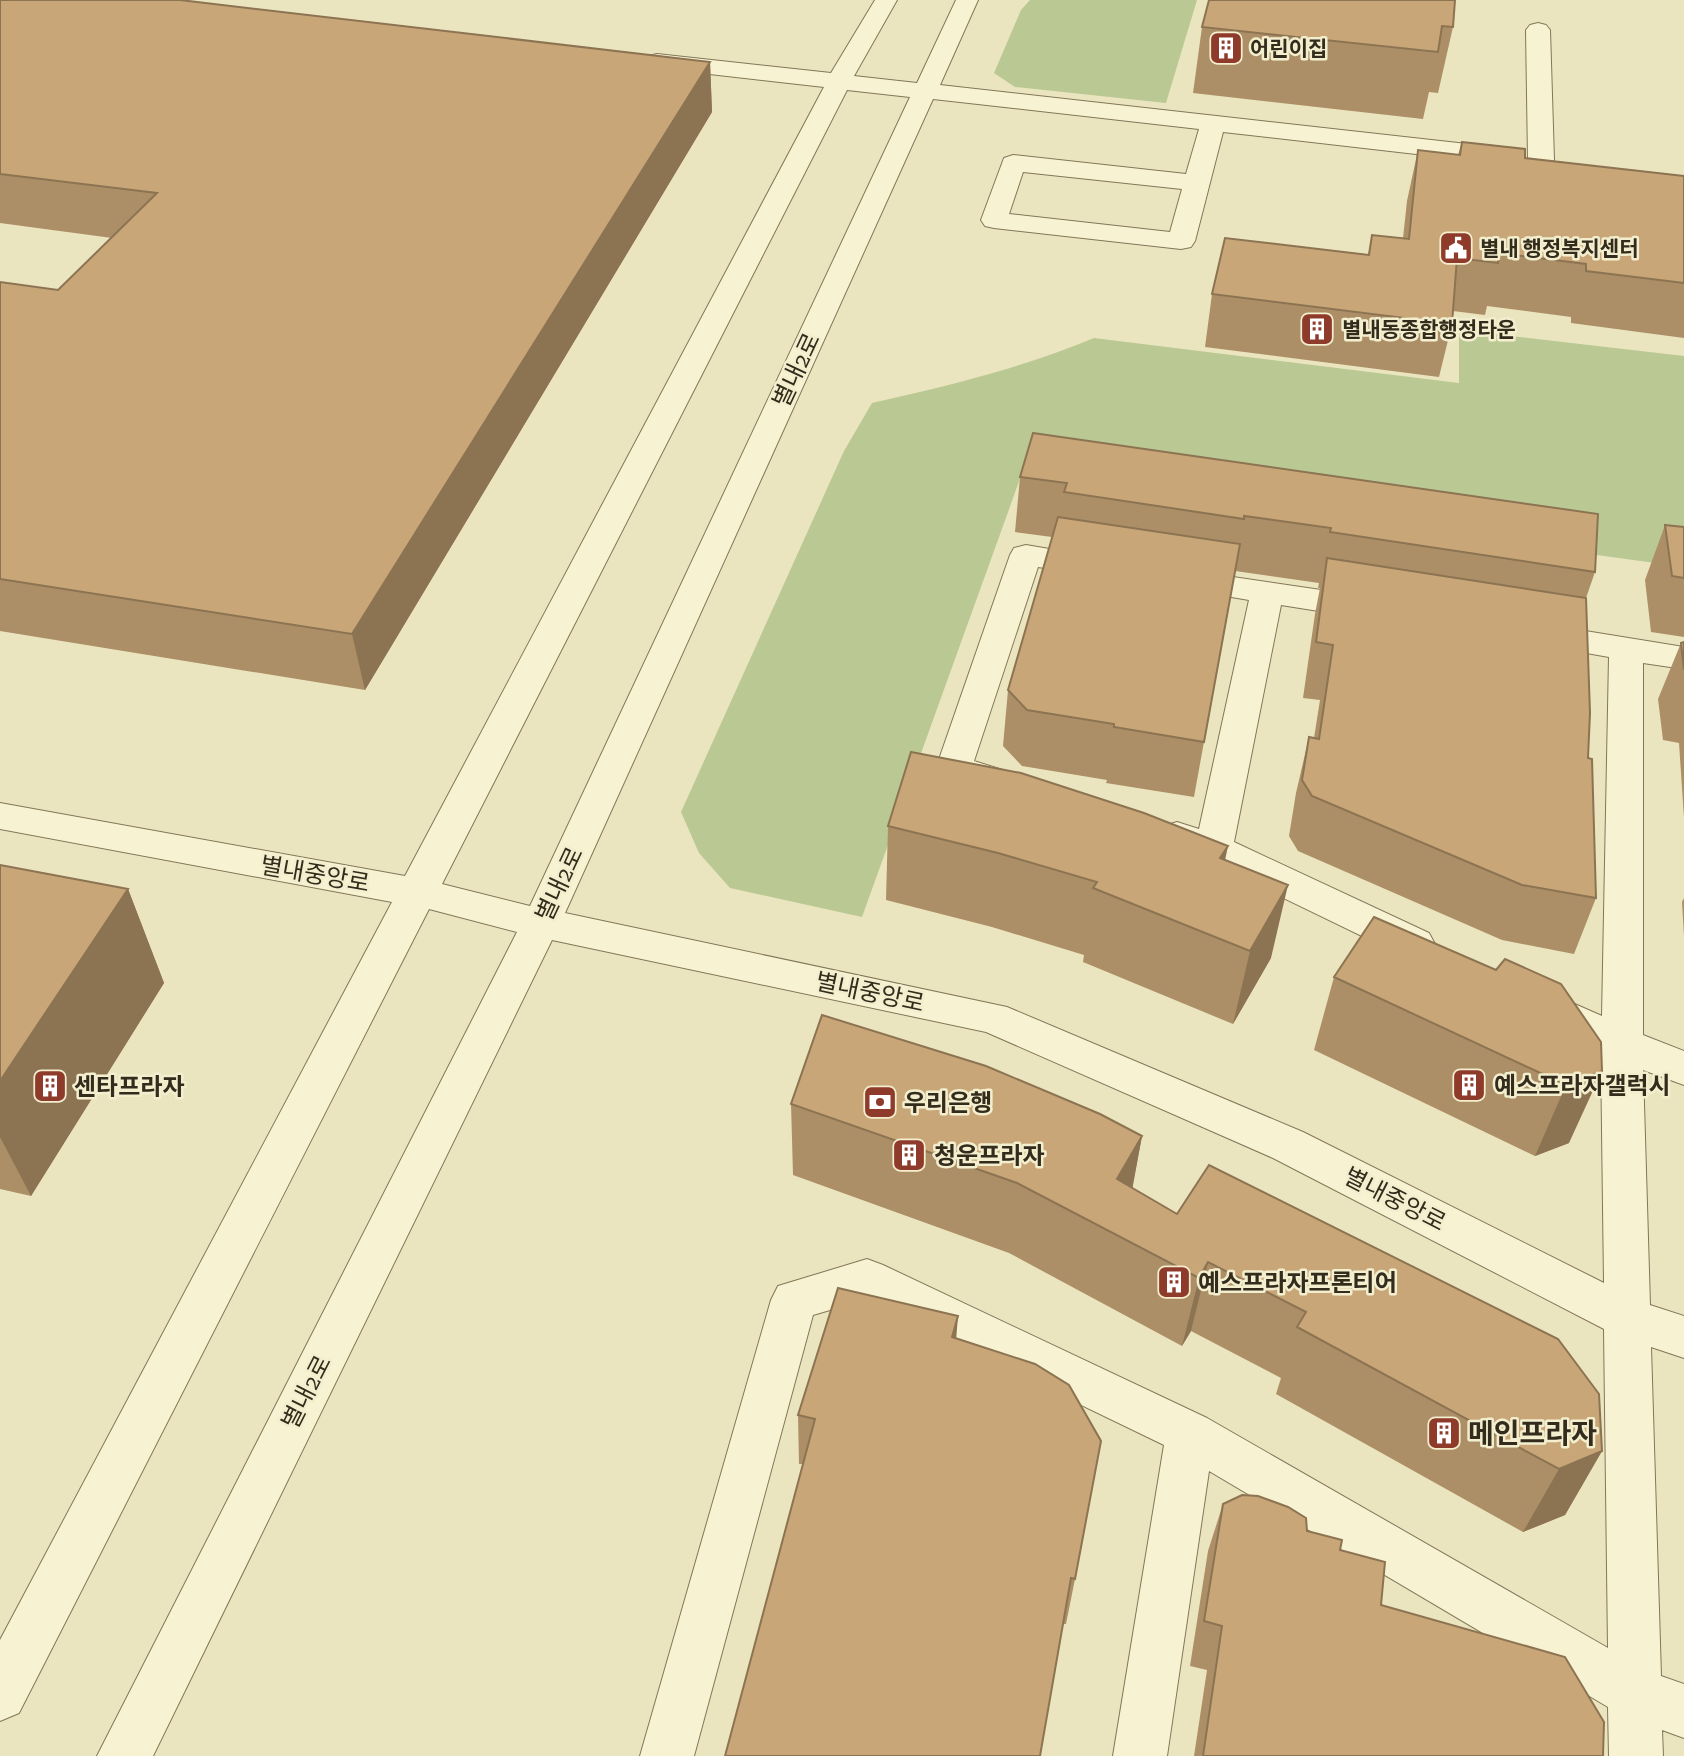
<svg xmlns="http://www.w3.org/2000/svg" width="1684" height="1756" viewBox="0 0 1684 1756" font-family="'Zilla Slab','Noto Sans KR',serif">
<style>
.green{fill:#bac894}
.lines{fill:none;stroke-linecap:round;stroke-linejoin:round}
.minor-casing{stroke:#837659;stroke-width:2}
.minor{fill:#f7f2d2;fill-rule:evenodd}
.wall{fill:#ac8f66}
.shaded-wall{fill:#8c7453}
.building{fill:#c8a677;stroke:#8c7453;stroke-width:2}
.labels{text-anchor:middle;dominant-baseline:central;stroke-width:5;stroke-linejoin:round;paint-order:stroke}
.far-poi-label{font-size:21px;font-weight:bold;fill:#332b1c;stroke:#f3eece;text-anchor:start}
.street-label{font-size:24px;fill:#332b1c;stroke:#f3eece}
.poi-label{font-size:24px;font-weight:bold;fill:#332b1c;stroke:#f3eece;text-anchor:start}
.near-poi-label{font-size:28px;font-weight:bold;fill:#332b1c;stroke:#f3eece;text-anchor:start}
</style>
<rect width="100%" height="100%" fill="#ebe5bf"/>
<path class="green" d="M1030,0H1197L1166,103L1015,87L994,73L1021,10Z
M1459,330L1684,356V567L1021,476L862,917L730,888L699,853L681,812L844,451L872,403C948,386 1022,368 1094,338L1459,383Z"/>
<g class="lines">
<g class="minor-casing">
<path id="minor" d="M875,0H897L854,76L917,83L956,0H978L940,85L1512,149L1521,152L1525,157L1521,162L1512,165L1223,132L1195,241L1191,247L1181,249L994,228L985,226L981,220L1004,158L1013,155L1186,174L1199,129L933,99L565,913L1007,1007L1303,1132L1604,1283L1601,1053L1531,1018L1525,1007L1531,996L1545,991L1602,1016L1609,657L1524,642L1519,634L1524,626L1536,623L1684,647V669L1643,663V1035L1684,1051V1085L1643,1070L1650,1305L1684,1316V1358L1651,1347L1661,1676L1684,1684V1738L1662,1730L1663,1756H1609L1608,1707L1209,1471L1167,1756H1113L1164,1445L864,1300L813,1315L694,1756H640L771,1300L778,1286L867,1259L883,1265L1207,1418L1608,1648L1604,1329L1273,1158L986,1032L552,940L153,1756H97L517,932L429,909L19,1713L0,1721V1640L392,902L0,829V803L405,876L824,87L657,68L649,66L645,61L649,56L657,54L831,73ZM847,90L910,97L530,906L442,884ZM1023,172L1182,189L1170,232L1009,214Z
M1538,23L1546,25L1550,30L1554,160L1550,165L1541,168L1532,165L1528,160L1526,30L1530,25Z
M1026,545L1108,559L1112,566L1108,573L1096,576L1038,567L974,761L1009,772L1014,781L1009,790L996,794L941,777L936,768L1010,555L1014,548Z
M1179,569L1369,597L1381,600L1386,608L1381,616L1369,619L1281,605L1234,842L1429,933L1435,944L1429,955L1415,959L1401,955L1201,858L1164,846L1158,836L1164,826L1177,822L1199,829L1249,600L1167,586L1162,579L1167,572Z"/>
</g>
<use href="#minor" class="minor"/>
</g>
<path class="wall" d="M0,0L710,62L712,112L365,690L0,631V282L58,290L112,238L0,223Z
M1209,0L1453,27L1438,93L1429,92L1423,119L1193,93L1202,27Z
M1462,142L1525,158L1684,176V338L1571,323V317L1487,306L1485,315L1453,311L1452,324L1439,377L1205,347L1212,294L1368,255L1372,235L1403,238L1407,201L1418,150L1458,155Z
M1033,433L1595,572L1586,598L1588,758L1596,898L1574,954L1502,940L1298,851L1289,836L1296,793L1309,737L1314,738L1320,700L1303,698L1315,614L1320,588H1318L1319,583L1235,571L1194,797L1106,783L1107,780L1022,766L1003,746L1008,690L1052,537L1015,532L1020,477Z
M1665,525L1684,527V637L1651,632L1645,580Z
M1684,642V818L1679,743L1663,740L1658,699L1681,643Z
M888,826L1225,860L1271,958L1233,1024L1083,962L1084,955L992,927L886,900Z
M0,865L128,889L164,983L31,1196L0,1189Z
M1684,898V936L1682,902Z
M1334,977L1561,984L1569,1143L1535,1156L1314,1050Z
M791,1104L1142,1136L1132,1188L1177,1214L1602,1451L1565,1515L1523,1532L1276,1394L1281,1378L1191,1331L1182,1346L1009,1253L793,1175Z
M956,1338L1075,1579L1066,1624H1063L803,1464H799L798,1415Z
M1223,1504L1307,1531L1340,1550L1381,1605L1603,1756H1194L1207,1670L1190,1666L1208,1551Z"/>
<path class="shaded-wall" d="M710,62L712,112L365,690L352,634Z
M1228,846L1213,919L1220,858Z
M1288,885L1271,958L1233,1024L1250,951Z
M128,889L164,983L31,1196L0,1137V1081Z
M1602,1071L1569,1143L1535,1156L1566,1085Z
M1142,1136L1129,1207L1117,1179Z
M1208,1262L1191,1331L1182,1346L1199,1278Z
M958,1316L954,1366L952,1337Z
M1602,1451L1565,1515L1523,1532L1559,1469Z"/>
<path class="building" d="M0,0H180L710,62L352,634L0,579V282L58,290L157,193L0,174Z
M1209,0H1455L1453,27L1442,26L1438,52L1202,27Z
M1462,142L1525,149V158L1684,176V283L1586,271V264L1499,253L1498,263L1457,258L1452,324L1212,294L1225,238L1369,255L1372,235L1409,239L1418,150L1460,155Z
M1033,433L1598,514L1595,572L1330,532L1331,528L1244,516V519L1064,492L1067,483L1020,477Z
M1058,517L1240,544L1204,742L1114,727V724L1027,710L1008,690Z
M1665,525L1684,527V578L1672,576Z
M1327,558L1586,598L1590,713L1588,758L1592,759L1596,898L1522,885L1312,796L1302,780L1309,737L1319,739L1333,645L1316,642Z
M1684,642V670L1681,643Z
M911,752L1021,773L1144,813L1228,846L1220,858L1288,885L1250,951L1093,888L1097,882L998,853L888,826Z
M0,865L128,889L0,1081Z
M1374,917L1496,970L1505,959L1561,984L1601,1042L1602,1071L1566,1085L1334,977Z
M822,1015L986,1066L1100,1114L1142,1136L1117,1179L1177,1214L1209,1165L1558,1339L1599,1394L1602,1451L1559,1469L1297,1327L1306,1312L1208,1262L1199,1278L1017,1183L791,1104Z
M838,1288L958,1316L952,1337L1035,1364L1069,1385L1101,1441L1075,1579L1071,1578L1040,1756H725L815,1419L798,1415Z
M1242,1495L1258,1496L1288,1507L1306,1518L1307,1531L1342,1540L1340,1550L1385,1562L1381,1605L1565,1657L1604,1722L1603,1756H1203L1222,1626L1204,1621L1223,1504Z"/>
<defs>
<g id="building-square" transform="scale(1.75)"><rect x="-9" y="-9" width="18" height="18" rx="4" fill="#8f3b2c" stroke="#f3eece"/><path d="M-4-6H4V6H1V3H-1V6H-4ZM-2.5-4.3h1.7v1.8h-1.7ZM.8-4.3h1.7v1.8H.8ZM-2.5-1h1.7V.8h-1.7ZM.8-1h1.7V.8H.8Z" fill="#fff"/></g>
<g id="civic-square" transform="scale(1.75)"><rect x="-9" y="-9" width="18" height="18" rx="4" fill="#8f3b2c" stroke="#f3eece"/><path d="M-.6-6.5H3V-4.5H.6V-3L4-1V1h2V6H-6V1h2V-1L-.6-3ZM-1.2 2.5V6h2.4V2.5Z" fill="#fff"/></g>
<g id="bank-square" transform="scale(1.75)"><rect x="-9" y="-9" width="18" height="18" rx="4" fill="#8f3b2c" stroke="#f3eece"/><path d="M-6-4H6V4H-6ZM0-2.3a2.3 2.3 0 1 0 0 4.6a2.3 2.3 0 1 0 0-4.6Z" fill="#fff"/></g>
</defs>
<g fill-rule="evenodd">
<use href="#building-square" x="1226" y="48"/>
<use href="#civic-square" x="1456" y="248"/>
<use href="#building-square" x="1317" y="329"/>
<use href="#building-square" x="1469" y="1085"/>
<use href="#building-square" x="50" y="1086"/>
<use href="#bank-square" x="880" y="1102"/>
<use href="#building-square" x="909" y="1155"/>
<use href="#building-square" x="1174" y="1282"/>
<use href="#building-square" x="1444" y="1433"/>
</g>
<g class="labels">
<g class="far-poi-label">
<text x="1250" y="48">어린이집</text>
<text x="1480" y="248">별내 행정복지센터</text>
<text x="1342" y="329">별내동종합행정타운</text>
</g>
<g class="street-label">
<text transform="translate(796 370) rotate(-65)">별내2로</text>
<text transform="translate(315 874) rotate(10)">별내중앙로</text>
<text transform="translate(559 884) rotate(-65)">별내2로</text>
<text transform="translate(870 992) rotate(12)">별내중앙로</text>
<text transform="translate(1395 1199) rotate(27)">별내중앙로</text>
<text transform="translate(306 1392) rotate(-63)">별내2로</text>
</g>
<g class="poi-label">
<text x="1494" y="1085">예스프라자갤럭시</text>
<text x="74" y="1086">센타프라자</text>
<text x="904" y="1102">우리은행</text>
<text x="934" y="1155">청운프라자</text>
<text x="1198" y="1282">예스프라자프론티어</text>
</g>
<g class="near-poi-label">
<text x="1468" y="1433">메인프라자</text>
</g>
</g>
</svg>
